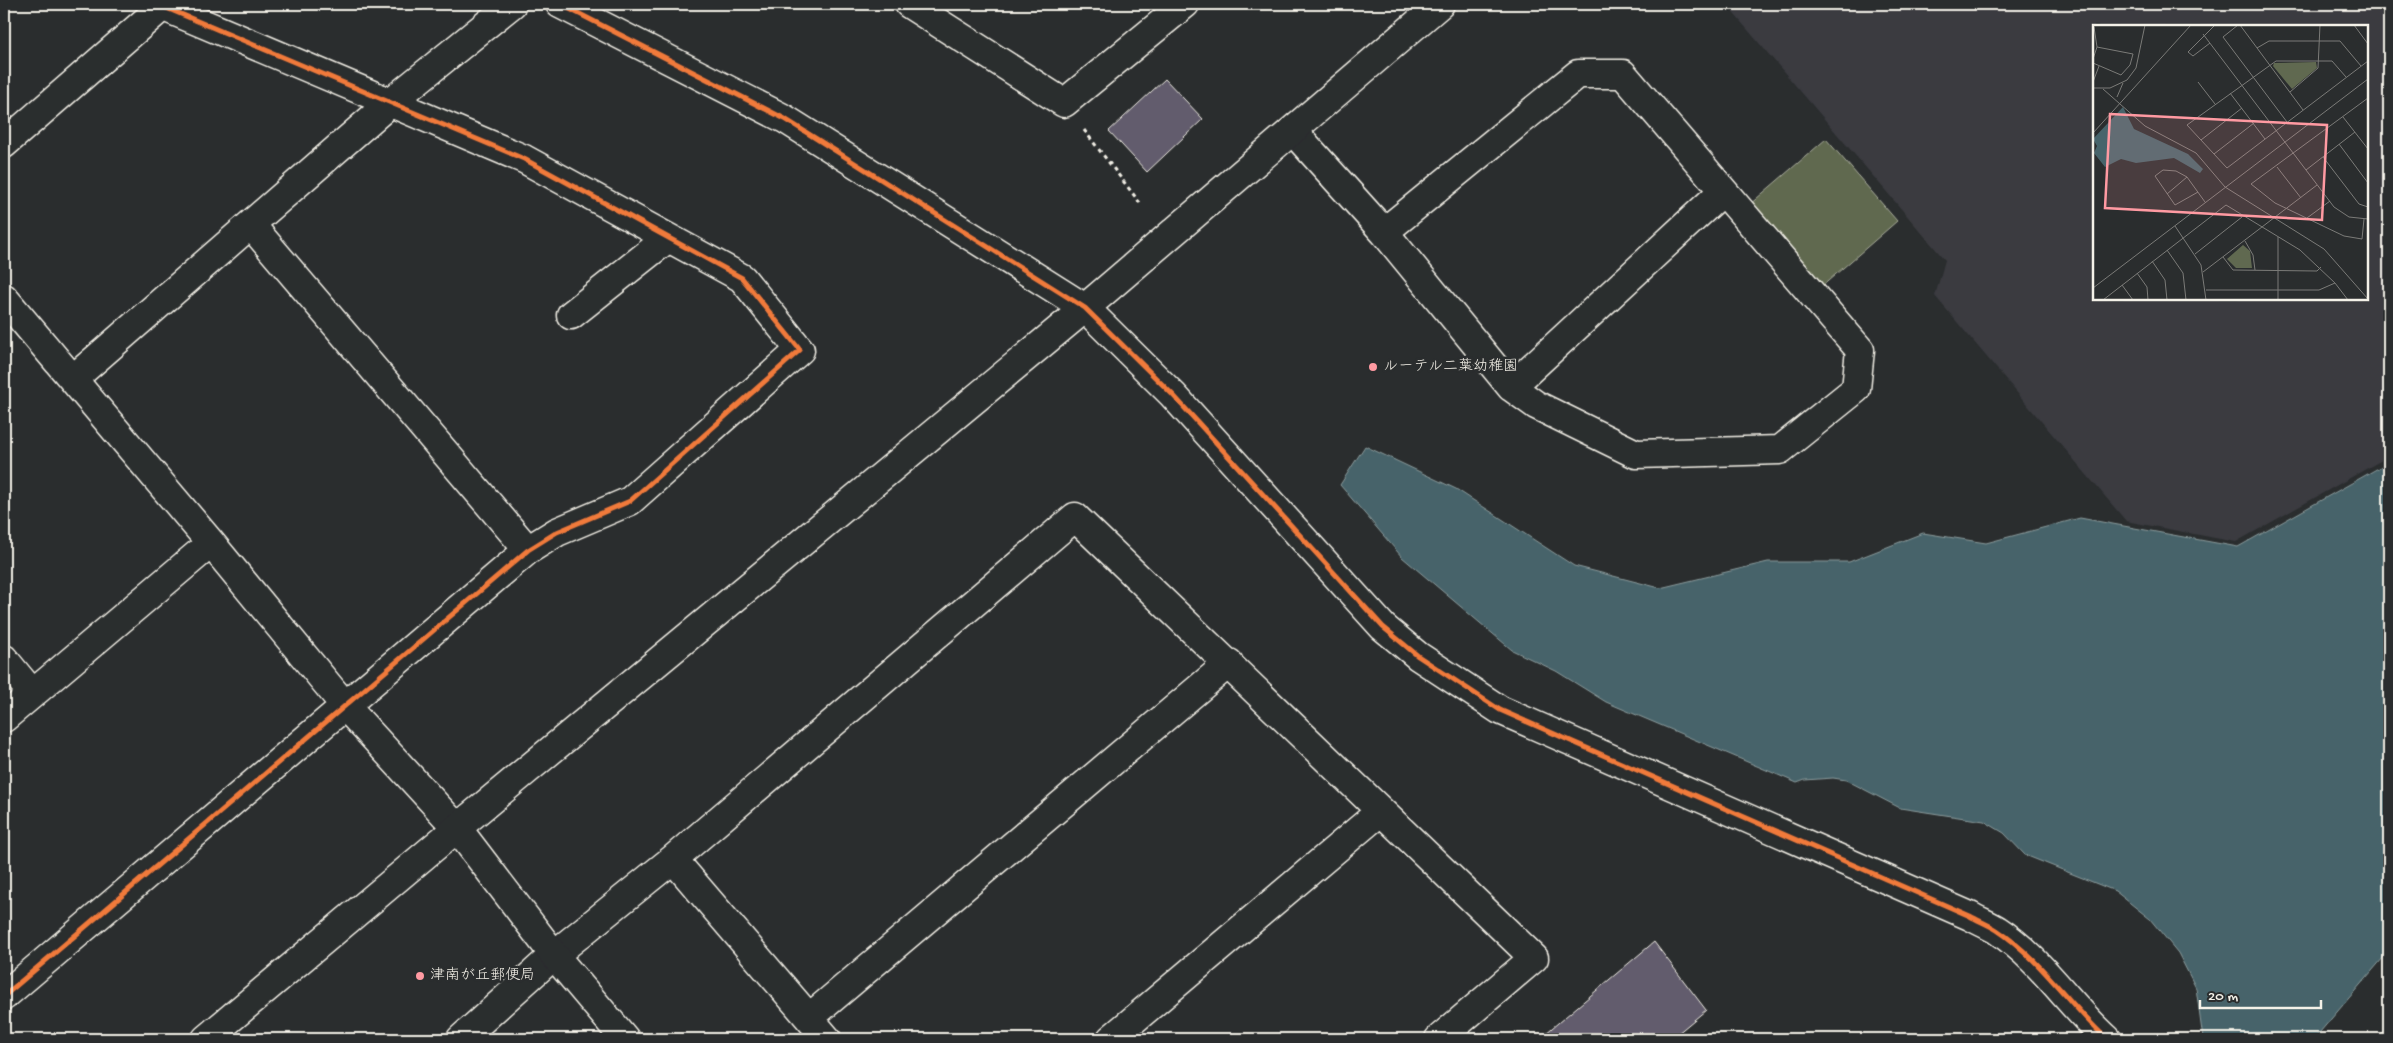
<svg xmlns="http://www.w3.org/2000/svg" width="2393" height="1043" viewBox="0 0 2393 1043" font-family="'Gochi Hand','Klee One',sans-serif">
<style>
.built{fill:#3b3b41;fill-rule:evenodd}
.green{fill:#606950;stroke:#aaad9c}
.water{fill:#47646b;stroke:#8c9c9d}
.building{fill:#625c6d;stroke:#f4f1e8}
.lines{fill:none;stroke-linecap:round;stroke-linejoin:round}
.minor-casing{stroke:#f4f1e8;stroke-width:31}
.tertiary-casing{stroke:#f4f1e8;stroke-width:31}
.path{stroke:#f4f1e8;stroke-width:3;stroke-dasharray:4 4;stroke-linecap:butt}
.minor{stroke:#2a2d2e;stroke-width:28}
.tertiary{stroke:#2a2d2e;stroke-width:28}
.rail{stroke:#f4f1e8;stroke-width:4}
.cycleway-casing{stroke:#2a2d2e;stroke-width:8}
.cycleway{stroke:#f17a3a;stroke-width:5}
.poi-dot{fill:#ff9aa2;stroke:#2a2d2e;stroke-width:2}
.labels{text-anchor:middle;dominant-baseline:central;stroke-width:5;stroke-linejoin:round;paint-order:stroke}
.poi-label{font-size:15px;fill:#f4f1e8;stroke:#2a2d2e;text-anchor:start}
.inset-road{fill:none;stroke:#7b7b78;stroke-width:1}
.view{fill:#ff9aa2;fill-opacity:0.15;stroke:#ff9aa2;stroke-width:2.5}
.inset-edge{fill:none;stroke:#f4f1e8;stroke-width:2.5}
</style>
<rect width="100%" height="100%" fill="#2a2d2e"/>
<filter id="ink" filterUnits="userSpaceOnUse"><feTurbulence type="fractalNoise" baseFrequency=".02" numOctaves="2"/><feDisplacementMap in="SourceGraphic" scale="10" xChannelSelector="R" yChannelSelector="G"/><feConvolveMatrix kernelMatrix="1 2 1 2 8 2 1 2 1" color-interpolation-filters="sRGB"/></filter>
<g filter="url(#ink)">
<path class="built" d="M1737,4H2389V456L2236,542L2126,521L1935,296L1945,260L1730,9ZM2094,26H2367V299H2094Z"/>
<path class="green" d="M1826,139L1897,221L1820,288L1749,205Z"/>
<path class="water" d="M1365,446L1456,489L1574,566L1660,588L1768,562H1849L1923,533L1986,543L2080,518L2238,547L2389,462V951L2314,1039H2203L2196,988L2178,953L2150,919L2115,891L2025,855L2004,833L1984,821L1900,808L1846,780L1833,778L1805,780L1797,783L1606,702L1556,671L1512,650L1402,557L1340,485Z"/>
<path class="building" d="M1165,79L1203,119L1147,172L1109,131Z
M1654,942L1706,1010L1671,1039H1539Z"/>
<g class="lines">
<g class="minor-casing">
<path id="minor" d="M909,4L1064,103L1185,4
M1293,131L1384,232L1511,387L1536,405L1636,454L1780,450L1856,389L1860,350L1623,74H1578L1384,232
M4,144L163,6
M251,225L528,550
M4,298L211,543L346,707L457,828
M571,315L668,238
M73,379L392,101L512,4
M1511,387L1722,192
M4,659L32,693
M4,718L211,543
M673,859L827,1039
M4,996L528,550L557,532L630,501L800,350L742,278L524,159L157,4
M809,1018L1229,663
M461,1039L554,955L673,859L1075,517L1534,958L1439,1039
M1111,1039L1381,811"/>
</g>
<g class="tertiary-casing">
<path id="tertiary" d="M560,4L785,119L1085,308L1173,395L1383,627L1418,656L1500,710L1970,916C1979,921 1989,925 1997,930C2041,959 2069,1005 2107,1039
M457,828L554,955L625,1039
M206,1039L457,828L1085,308L1440,4"/>
</g>
<path class="path" d="M1084,130L1140,203"/>
<use href="#minor" class="minor"/>
<use href="#tertiary" class="tertiary"/>
<path class="rail" d="M2380,1039L2389,1028"/>
<g class="cycleway-casing">
<path id="cycleway" d="M560,4L785,119L1085,308L1173,395L1383,627L1418,656L1500,710L1970,916C1979,921 1989,925 1997,930C2041,959 2069,1005 2107,1039
M4,996L528,550L557,532L630,501L800,350L742,278L524,159L157,4"/>
</g>
<use href="#cycleway" class="cycleway"/>
</g>
</g>
<g class="poi-dot">
<circle cx="1373" cy="367" r="5"/>
<circle cx="420" cy="976" r="5"/>
</g>
<g class="labels">
<g class="poi-label">
<text x="1383" y="367">ルーテル二葉幼稚園</text>
<text x="430" y="976">津南が丘郵便局</text>
</g>
</g>
<g transform="translate(2093 25)">
<rect width="275" height="275" fill="#2a2d2e"/>
<path d="M223,37L224,43L199,64L180,41L181,38ZM150,220L157,226L159,243H143L134,234Z" fill="#606950"/>
<path d="M30,82L41,104L95,129L110,144L107,148L81,133L43,138L28,134L12,142L1,128L4,121L0,114Z" fill="#47646b"/>
<path class="inset-road" d="M145,0L130,12L194,97M147,0L210,85M261,0L275,19M110,9L241,182L256,192L275,194M117,18L100,31L95,27L122,0M164,23L176,16H247L268,41M0,34L4,22L1,2M0,38L28,50L37,40L40,29L4,22M253,52L239,36H183L94,100L134,143L275,36M0,57L6,41M105,57L122,79M0,63H17L34,55L43,43L52,0M10,64L52,101L103,128L132,162L231,224L275,274M197,67L225,43L227,0M137,68L172,114M24,72L30,58M250,92L275,124M0,108L98,0M108,115L149,83M246,119L275,158M121,129L161,98M230,132L266,179L275,182M184,142L208,173M213,145L262,107M105,167L82,180L62,151L70,145L83,146L94,152L112,177M74,169L94,152M214,193L237,176M271,194L269,214L251,211L182,178L158,159L275,73M82,201L108,240L113,275M152,216L160,230L162,245M74,225L90,248L93,275M102,229L149,192M130,232L140,245L224,246L228,242M59,236L72,255L74,275M110,247L224,160M44,248L54,262L55,275M242,258L255,275M29,260L40,275M0,263L275,54M10,275L133,180L207,225L242,258L226,265H113M185,275V212"/>
<path class="view" d="M17,89L234,100L229,195L12,183Z"/>
<rect width="275" height="275" class="inset-edge"/>
</g>
<rect width="2393" height="1043" fill="none" stroke="#2a2d2e" stroke-width="20"/>
<rect x="10" y="10" width="2373" height="1023" fill="none" stroke="#f4f1e8" stroke-width="2" filter="url(#ink)"/>
<path d="M2200 1000v8h121v-8" fill="none" stroke="#f4f1e8" stroke-width="2.5"/>
<text x="2208" y="1000" font-size="15" fill="#f4f1e8" stroke="#2a2d2e" stroke-width="4" paint-order="stroke">20 m</text>
</svg>
